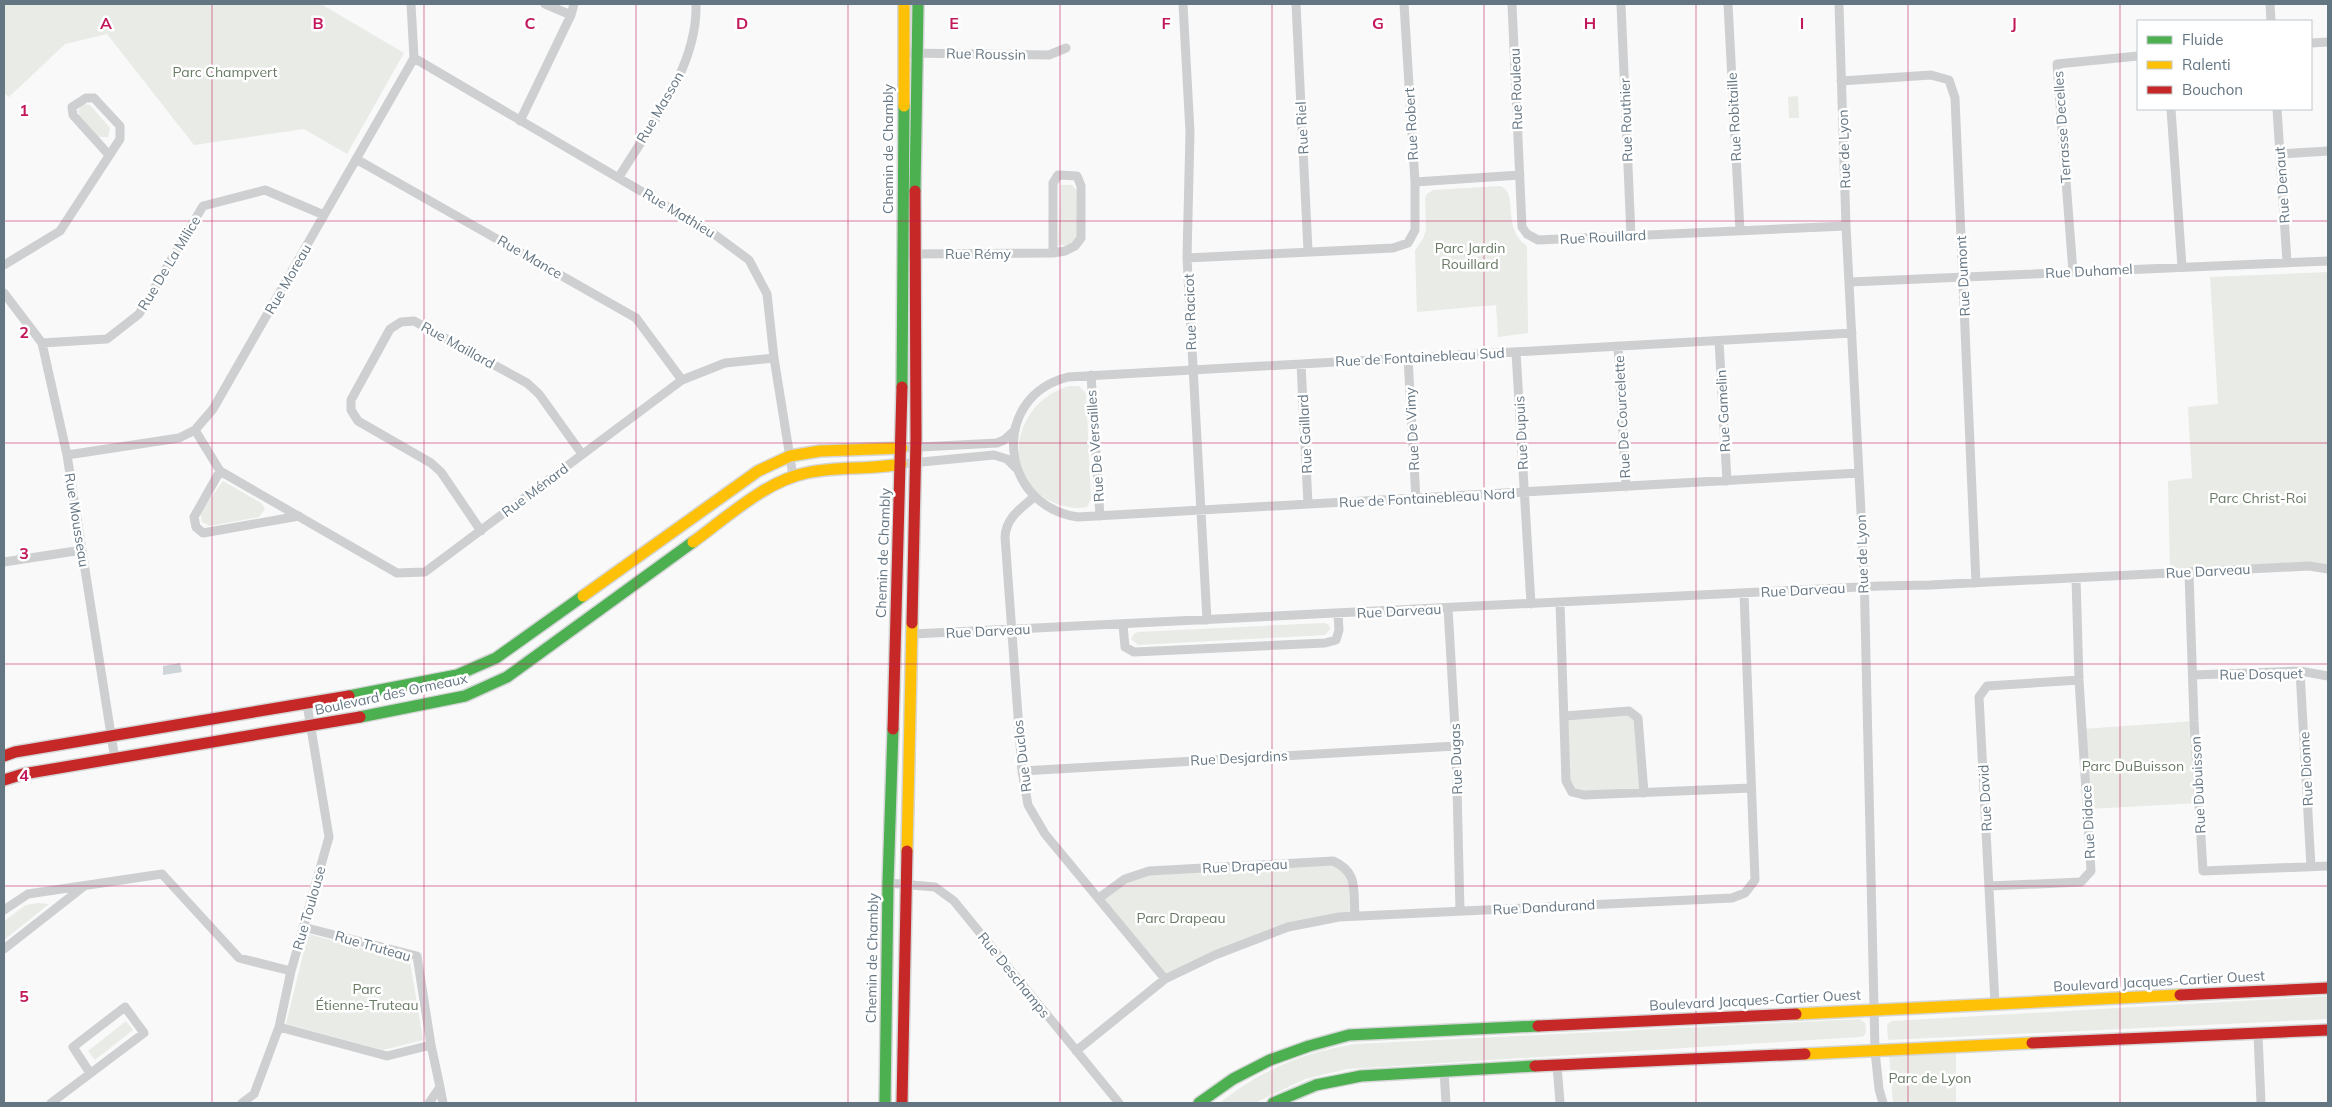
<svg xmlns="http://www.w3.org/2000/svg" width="2332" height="1107" viewBox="0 0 2332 1107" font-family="Mulish,sans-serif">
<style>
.green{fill:#e8ebe6}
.water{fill:#ced6d9}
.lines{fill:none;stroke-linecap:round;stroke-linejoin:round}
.fast-casing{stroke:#d5d6d7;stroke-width:14}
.slow-casing{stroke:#d5d6d7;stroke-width:14}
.jam-casing{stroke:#d5d6d7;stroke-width:14}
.street{stroke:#cecfd0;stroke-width:9}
.fast{stroke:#4caf50;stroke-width:11}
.slow{stroke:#ffc107;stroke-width:11}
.jam{stroke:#c62828;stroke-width:11}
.grid{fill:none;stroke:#c2185b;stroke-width:1;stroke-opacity:0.55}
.labels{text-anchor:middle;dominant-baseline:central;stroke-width:5;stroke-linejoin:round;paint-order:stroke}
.street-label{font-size:14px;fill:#657683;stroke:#fff}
.park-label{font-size:14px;fill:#687a64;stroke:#fff}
.grid-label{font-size:16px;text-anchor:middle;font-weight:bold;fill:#c2185b;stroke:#fff;stroke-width:5;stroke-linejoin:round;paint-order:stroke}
</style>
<rect width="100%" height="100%" fill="#f9f9f9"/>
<path class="green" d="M4,4H321L404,53L347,154L304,129L194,145L107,34L65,44L9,97L4,93Z
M1798,96L1799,118H1789L1788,97Z
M82,104L90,105L110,128L108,137H99L80,116L78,111Z
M1061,185H1072L1076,190L1078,240L1071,246L1058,245Z
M1500,186C1520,193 1500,227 1527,246L1528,333L1498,337L1496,305L1417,312L1415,250L1423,239L1426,230L1425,198L1427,194L1433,190Z
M2328,272V569L2170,573L2168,481L2192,478L2188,407L2218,404L2210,277Z
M1069,386H1079L1086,393L1091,499L1087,507C1079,509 1072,508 1064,506C1000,490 1006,405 1069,386Z
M223,481L261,503L265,509L259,517L210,526L202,522L200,512Z
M1324,623L1329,625L1330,629L1325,635L1138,645L1131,639L1134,634L1138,632Z
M1629,711L1638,718L1644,793L1572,792L1566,781L1565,716Z
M2194,721L2200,803L2088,809L2083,729Z
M1333,861L1346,867L1355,916L1288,927L1165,979L1099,898L1149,871Z
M38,903L49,904L4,940V921L26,905Z
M308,934L410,961L423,1040L383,1050L286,1024Z
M2328,996V1019L1888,1040L1887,1024L1892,1021Z
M1860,1019L1865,1023L1866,1031L1864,1036L1860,1037L1347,1069L1305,1079L1255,1103H1220C1260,1070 1305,1052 1356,1044Z
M126,1021L133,1030L95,1060L88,1051Z
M1956,1052V1103H1893L1889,1055Z"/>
<path class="water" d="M180,663L182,672L163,675V666Z"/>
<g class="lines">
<g class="fast-casing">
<path id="fast" d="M915,191L918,4
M902,387L904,106
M349,696L457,675L496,658L583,596
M360,717L465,696L507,677L693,542
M885,1103L888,883L893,729
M1199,1103L1233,1079L1270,1060L1309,1046L1349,1035L1538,1026
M1273,1103L1316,1085L1361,1076L1535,1066"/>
</g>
<g class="slow-casing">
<path id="slow" d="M904,106V4
M693,542C726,518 766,481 806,473C837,466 870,470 901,464
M583,596L758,471L790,456L820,451L902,448
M907,851L912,623
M1796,1014L2180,995
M1805,1054L2032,1043"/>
</g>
<g class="jam-casing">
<path id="jam" d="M912,623L916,438L915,191
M893,729L902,387
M4,756L15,752L349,696
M4,780L23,774L360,717
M2180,995L2328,988
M1538,1026L1796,1014
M2032,1043L2328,1030
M1535,1066L1805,1054
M902,1103L907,851"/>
</g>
<path class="street" d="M545,4L571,15
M1183,4L1190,132L1187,258L1207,620
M1296,4L1308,251
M1512,4L1522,227L1527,234L1538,240L1846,226
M1621,4L1631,236
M1728,4L1740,231
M1839,4L1846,226L1864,570L1875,1051L1879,1089L1883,1103
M2270,4L2271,21
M2311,43L2328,42
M904,53L1049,55L1066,48
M414,58L714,234L749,260L767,294L774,358L793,476
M1841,81L1931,75L1949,80L1955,98L1976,583
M2171,109L2182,267
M2277,109L2287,262
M520,121L571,15L574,4
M2280,154L2328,151
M356,159L636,318L682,380
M619,177C650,126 698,66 696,4
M1415,182L1520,175
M908,254L1053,253L1065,251L1075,246L1081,238V186L1077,176L1058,175L1053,183V253
M1187,258L1393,248L1408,243L1415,230V182L1404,4
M4,265L60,231L120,139V126L94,98H86L72,107L73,115L109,155
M2073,272L2057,64L2138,56
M1850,282L2328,261
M4,293L42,343L67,455L115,760
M1852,333L1068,377C989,397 999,506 1078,517L1859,473
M1719,341L1727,481
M42,343L107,339L139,314L203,206L265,190L324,215
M1618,346L1626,487
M1516,352L1531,604
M1408,358L1416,499
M1301,364L1308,504
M1091,375L1100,516
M195,430L220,471L397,573L425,572L682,380L725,363L774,358
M902,448L997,443L1004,440L1015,430
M67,455L179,438L195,430L213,409L414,58L411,4
M901,464L994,455L1007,459L1016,468
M220,471L194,517L196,527L203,533L299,516
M1034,497C1020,509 1006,518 1005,537L1022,771L1028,805L1045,834L1165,979
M481,531L441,472L431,463L358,421L351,410V400L390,329L401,322L414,321L527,383L539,394L582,454
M4,562L82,550
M2189,573L2194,721L2203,871L2328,866
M1560,603L1566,781L1572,792L1584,795L1751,788
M1448,608L1456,746L1460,911
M1123,625L1125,647L1134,652L1325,643L1336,640L1339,630L1338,614
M913,634L1880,586L1930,585L2309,566L2328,569
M2300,671L2311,867
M2193,675L2300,671L2328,676
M1565,716L1629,711L1638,718L1644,793
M1022,771L1456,746
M888,883L935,887L954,901L1119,1103
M1989,886L2081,882L2091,871L2079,680L2076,578
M1099,898L1125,879L1149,871L1333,861C1359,872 1353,891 1355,916
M4,910L28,894L162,874L239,958L291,971
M303,927L417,956L431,1045
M4,949L83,887
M1995,1003L1979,697L1987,686L2079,680
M279,1027L387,1056L431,1045L440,1087
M2258,1035L2261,1103
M1076,1051L1165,979L1215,955L1288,927L1339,917L1732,898L1745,893L1755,880L1744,593
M1557,1065L1560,1103
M1444,1071L1446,1103
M51,1103L144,1033L125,1007L73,1047L90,1073
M242,1103L254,1094L279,1027L291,971L329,837L307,704
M429,1103L440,1087L443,1103"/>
<use href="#fast" class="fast"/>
<use href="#slow" class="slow"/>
<use href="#jam" class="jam"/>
</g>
<path class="grid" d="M212,4V1103M424,4V1103M636,4V1103M848,4V1103M1060,4V1103M1272,4V1103M1484,4V1103M1696,4V1103M1908,4V1103M2120,4V1103M4,221H2328M4,443H2328M4,664H2328M4,886H2328"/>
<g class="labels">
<g class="street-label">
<text transform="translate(986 54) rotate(1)">Rue Roussin</text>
<text transform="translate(1516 89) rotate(-92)">Rue Rouleau</text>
<text transform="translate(660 107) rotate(-60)">Rue Masson</text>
<text transform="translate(1734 117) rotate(-93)">Rue Robitaille</text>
<text transform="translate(1626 120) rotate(-92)">Rue Routhier</text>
<text transform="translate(1411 124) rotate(-93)">Rue Robert</text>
<text transform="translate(2062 127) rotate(-94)">Terrasse Decelles</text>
<text transform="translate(1302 128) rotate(-93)">Rue Riel</text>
<text transform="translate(888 149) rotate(-90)">Chemin de Chambly</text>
<text transform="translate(1844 149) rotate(-92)">Rue de Lyon</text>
<text transform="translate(2282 185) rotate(-94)">Rue Denaut</text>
<text transform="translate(679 213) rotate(31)">Rue Mathieu</text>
<text transform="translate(1603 237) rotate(-3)">Rue Rouillard</text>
<text x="978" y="254">Rue Rémy</text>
<text transform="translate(530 257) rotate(30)">Rue Mance</text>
<text transform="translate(169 263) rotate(-59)">Rue De La Milice</text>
<text transform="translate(2089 271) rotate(-3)">Rue Duhamel</text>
<text transform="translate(1963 276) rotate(-93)">Rue Dumont</text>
<text transform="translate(288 279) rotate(-60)">Rue Moreau</text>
<text transform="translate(1190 312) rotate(-92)">Rue Racicot</text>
<text transform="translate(458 345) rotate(29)">Rue Maillard</text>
<text transform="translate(1420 357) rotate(-3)">Rue de Fontainebleau Sud</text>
<text transform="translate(1723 411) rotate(-93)">Rue Gamelin</text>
<text transform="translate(1622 417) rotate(-93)">Rue De Courcelette</text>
<text transform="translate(1412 429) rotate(-93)">Rue De Vimy</text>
<text transform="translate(1521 433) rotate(-93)">Rue Dupuis</text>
<text transform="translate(1305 434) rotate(-93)">Rue Gaillard</text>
<text transform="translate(1095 446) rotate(-94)">Rue De Versailles</text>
<text transform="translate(535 490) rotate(-37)">Rue Ménard</text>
<text transform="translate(1427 498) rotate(-3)">Rue de Fontainebleau Nord</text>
<text transform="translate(77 520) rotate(81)">Rue Mousseau</text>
<text transform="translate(883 553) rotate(-88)">Chemin de Chambly</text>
<text transform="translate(1862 554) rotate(-92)">Rue de Lyon</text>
<text transform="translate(2208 571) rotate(-3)">Rue Darveau</text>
<text transform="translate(1803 590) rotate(-3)">Rue Darveau</text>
<text transform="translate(1399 611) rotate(-3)">Rue Darveau</text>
<text transform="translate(988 631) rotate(-3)">Rue Darveau</text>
<text transform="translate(2261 674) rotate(-1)">Rue Dosquet</text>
<text transform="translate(391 694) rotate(-12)">Boulevard des Ormeaux</text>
<text transform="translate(1022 756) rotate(-97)">Rue Duclos</text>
<text transform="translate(1239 758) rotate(-3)">Rue Desjardins</text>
<text transform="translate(1456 759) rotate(-92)">Rue Dugas</text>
<text transform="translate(2306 769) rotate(-93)">Rue Dionne</text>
<text transform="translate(2198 785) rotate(-93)">Rue Dubuisson</text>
<text transform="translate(1985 798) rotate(-93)">Rue David</text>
<text transform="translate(2088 822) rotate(-93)">Rue Didace</text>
<text transform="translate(1245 866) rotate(-3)">Rue Drapeau</text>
<text transform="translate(1544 907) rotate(-3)">Rue Dandurand</text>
<text transform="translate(309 908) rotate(-74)">Rue Toulouse</text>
<text transform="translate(373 946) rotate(16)">Rue Truteau</text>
<text transform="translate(872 958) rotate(-89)">Chemin de Chambly</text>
<text transform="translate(1014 975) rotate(51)">Rue Deschamps</text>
<text transform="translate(2159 981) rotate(-3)">Boulevard Jacques-Cartier Ouest</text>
<text transform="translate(1755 1000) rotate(-3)">Boulevard Jacques-Cartier Ouest</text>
</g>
<g class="park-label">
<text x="225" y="72">Parc Champvert</text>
<text x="1470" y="248">Parc Jardin<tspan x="1470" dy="16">Rouillard</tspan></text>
<text x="2258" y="498">Parc Christ-Roi</text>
<text x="2133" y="766">Parc DuBuisson</text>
<text x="1181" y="918">Parc Drapeau</text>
<text x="367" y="989">Parc<tspan x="367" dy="16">Étienne-Truteau</tspan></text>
<text x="1930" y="1078">Parc de Lyon</text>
</g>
</g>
<g class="grid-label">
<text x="106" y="29">A</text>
<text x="318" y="29">B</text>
<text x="530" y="29">C</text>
<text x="742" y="29">D</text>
<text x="954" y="29">E</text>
<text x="1166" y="29">F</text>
<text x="1378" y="29">G</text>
<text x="1590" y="29">H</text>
<text x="1802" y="29">I</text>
<text x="2014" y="29">J</text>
<text x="24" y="116">1</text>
<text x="24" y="338">2</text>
<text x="24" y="559">3</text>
<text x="24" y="781">4</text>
<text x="24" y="1002">5</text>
</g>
<rect width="2332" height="1107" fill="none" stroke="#657683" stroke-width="10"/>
<rect x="2137" y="20" width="175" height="90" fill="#ffffff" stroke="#c1c8cd"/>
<rect x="2147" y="36" width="25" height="8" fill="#4caf50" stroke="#c1c8cd"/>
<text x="2182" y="45" font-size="15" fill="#657683">Fluide</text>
<rect x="2147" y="61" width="25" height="8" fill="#ffc107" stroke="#c1c8cd"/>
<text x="2182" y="70" font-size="15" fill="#657683">Ralenti</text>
<rect x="2147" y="86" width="25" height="8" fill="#c62828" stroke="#c1c8cd"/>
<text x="2182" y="95" font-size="15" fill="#657683">Bouchon</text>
</svg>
